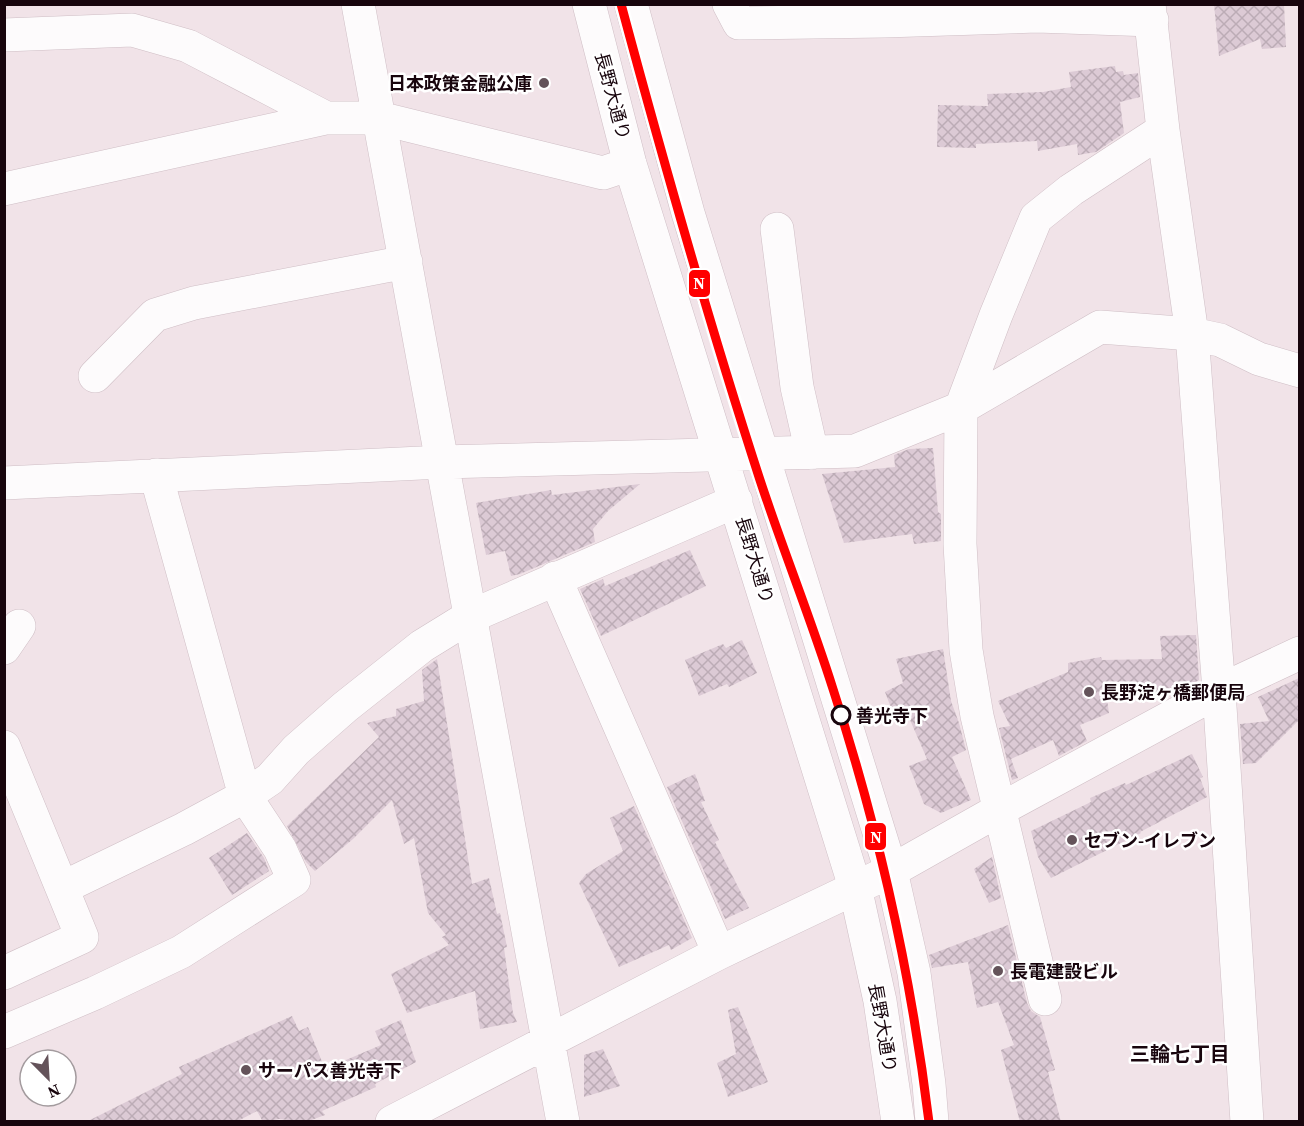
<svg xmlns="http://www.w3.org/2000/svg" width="1304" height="1126" viewBox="0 0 1304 1126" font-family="'Source Serif 4','Noto Sans JP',serif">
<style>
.building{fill:url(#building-cross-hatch)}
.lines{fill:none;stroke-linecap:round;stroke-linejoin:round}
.minor-casing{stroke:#cfbec5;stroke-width:34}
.minor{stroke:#fdfbfc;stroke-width:33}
.rail-1-casing{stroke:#fff;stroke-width:14}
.rail-1{stroke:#f00;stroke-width:9}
.poi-dot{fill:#64535a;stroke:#fff;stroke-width:2}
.stop-dot{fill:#fff;stroke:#18050d;stroke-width:3}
.labels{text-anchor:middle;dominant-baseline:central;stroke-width:5;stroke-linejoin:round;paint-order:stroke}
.poi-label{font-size:18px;font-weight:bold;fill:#18050d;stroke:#fff;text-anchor:start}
.street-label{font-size:18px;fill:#18050d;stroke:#fff}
.stop-label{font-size:18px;font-weight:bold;fill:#18050d;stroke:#fff;text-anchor:start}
.neighbourhood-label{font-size:20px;font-weight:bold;fill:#18050d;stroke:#fff}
.line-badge{stroke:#fff;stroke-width:2}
.badge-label{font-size:16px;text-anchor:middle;font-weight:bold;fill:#fff}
</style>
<defs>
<pattern id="building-cross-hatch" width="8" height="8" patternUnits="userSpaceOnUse" patternTransform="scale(1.5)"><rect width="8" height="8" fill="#dccad5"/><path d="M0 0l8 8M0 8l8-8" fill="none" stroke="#bcacb6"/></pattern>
</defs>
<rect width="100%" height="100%" fill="#f1e3e8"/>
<path class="building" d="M1214,4H1284L1286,47L1262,49L1260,39L1219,56Z
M1115,66L1116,72L1123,71L1124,75L1138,73L1140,97L1120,102L1124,133L1096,152L1078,155L1077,144L1038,151L1037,141L976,144V148L937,147L938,105L988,106L987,94L1043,92L1071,87L1069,72Z
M933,448L938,512L941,514V541L914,544L912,534L844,543L822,474L895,467L894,455L909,449Z
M640,484L608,511L593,529L595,542L520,574L511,576L505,551L486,555L476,503L551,490L552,495Z
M690,550L706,586L601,636L580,589L603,579L605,586Z
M1196,635L1199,680L1174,694L1107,699L1109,713L1080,725L1087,741L1059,756L1053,740L1011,759L1018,778L1012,780L999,728L1010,726L998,701L1068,672V663L1101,657L1102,660L1162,659L1160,636Z
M742,640L757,673L729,687L727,684L699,696L685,660L723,644L726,648Z
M943,649L951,701L959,723L966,750L952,757L971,800L941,813L924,804L909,766L927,759L904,706L893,713L885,692L903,683L896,659Z
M437,659L472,884L489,878L497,914L500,913L507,947L504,948L513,1013L517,1022L480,1029L475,991L407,1013L391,974L449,945L442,937L446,935L428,913L414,838L404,844L392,800L353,839L315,871L306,862L287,826L379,737L367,723L396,716V709L424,701L422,670Z
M1299,678V717L1297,718L1299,720L1256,763L1243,764L1240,724L1269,721L1258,697Z
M1192,754L1203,777L1200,778L1207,797L1140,832L1141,833L1051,878L1038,857L1031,831L1091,802L1090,798L1125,783L1126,785Z
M695,774L705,801L701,802L719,840L715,842L749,908L725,919L667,787Z
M634,806L692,938L671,950L669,945L619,967L579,883L586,874L623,851L610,818Z
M247,833L264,858L269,871L232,895L209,858Z
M992,857L1001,898L989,903L974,869Z
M1008,925L1027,1003L1031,1011L1040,1017L1055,1070L1048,1072L1061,1122H1020L1001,1050L1014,1045L998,1002L977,1008L968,962L932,968L929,955Z
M738,1007L768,1082L728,1097L717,1063L736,1054L728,1010Z
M292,1016L299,1031L308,1027L325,1069L381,1045L375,1031L401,1020L416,1062L375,1084L376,1087L322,1111L325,1115L306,1122L279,1119L263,1122L257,1111L236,1122H86L182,1074L179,1067Z
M603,1049L620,1086L584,1097V1055Z"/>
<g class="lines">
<g class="minor-casing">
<path id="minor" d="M358,4L563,1122
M589,4L630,164L855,887L880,1001L898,1122
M631,4L688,213L891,871L914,973L929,1084L932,1122
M729,4L739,23L885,21L1037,16L1152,20
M1149,4L1163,130L1192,334L1219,691L1247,1122
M4,35L132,30L188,46L326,118
M4,189L326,118H379L603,173L630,164
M777,229L797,387L812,453
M95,376L155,315L194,303L406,262
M4,483L442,462L855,451L961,408L1100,327L1192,334L1220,340L1259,359L1300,371
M555,578L719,953
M4,648L19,626
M4,747L82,937L4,973
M62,888L184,829L245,796L270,779L296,750L345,707L422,646L469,617L736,501
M1045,999L977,716L966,650L960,544L961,408L996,315L1036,218L1071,190L1163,130
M4,1032L95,993L181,952L294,880L280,849L245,796L156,475
M392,1122L719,953L891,871L999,810L1219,691L1300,653"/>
</g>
<use href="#minor" class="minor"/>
<g class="rail-1-casing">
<path id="rail-1" d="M621,4C664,164 709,323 760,480C783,550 811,619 833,689C879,830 911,975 929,1122"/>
</g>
<use href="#rail-1" class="rail-1"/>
</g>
<g class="poi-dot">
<circle cx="544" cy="83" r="6"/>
<circle cx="1089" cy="692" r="6"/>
<circle cx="1072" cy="840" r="6"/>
<circle cx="998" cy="971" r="6"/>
<circle cx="246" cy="1070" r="6"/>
</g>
<circle class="stop-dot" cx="841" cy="715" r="9"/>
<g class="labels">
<g class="poi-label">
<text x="532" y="83" text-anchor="end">日本政策金融公庫</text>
<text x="1101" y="692">長野淀ヶ橋郵便局</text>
<text x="1084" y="840">セブン-イレブン</text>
<text x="1010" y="971">長電建設ビル</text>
<text x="258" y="1070">サーパス善光寺下</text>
</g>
<g class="street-label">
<text transform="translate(613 96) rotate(75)">長野大通り</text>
<text transform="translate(755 560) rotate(73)">長野大通り</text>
<text transform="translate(883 1028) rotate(80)">長野大通り</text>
</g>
<g class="stop-label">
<text x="856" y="715">善光寺下</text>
</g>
<g class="neighbourhood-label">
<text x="1180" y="1054">三輪七丁目</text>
</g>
</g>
<g class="line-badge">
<rect x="688" y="269" width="23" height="29" rx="6" fill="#f00"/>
<rect x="864" y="822" width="23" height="29" rx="6" fill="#f00"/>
</g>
<g class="badge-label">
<text x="699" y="289">N</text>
<text x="876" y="843">N</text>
</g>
<rect width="1304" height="1126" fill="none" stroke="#18050d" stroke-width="12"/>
<g transform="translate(48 1078) rotate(156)"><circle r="28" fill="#ffffff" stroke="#a39b9e" stroke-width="1.5"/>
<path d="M0-4.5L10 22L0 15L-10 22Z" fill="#64535a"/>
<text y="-9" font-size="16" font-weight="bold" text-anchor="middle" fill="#18050d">N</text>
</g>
</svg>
